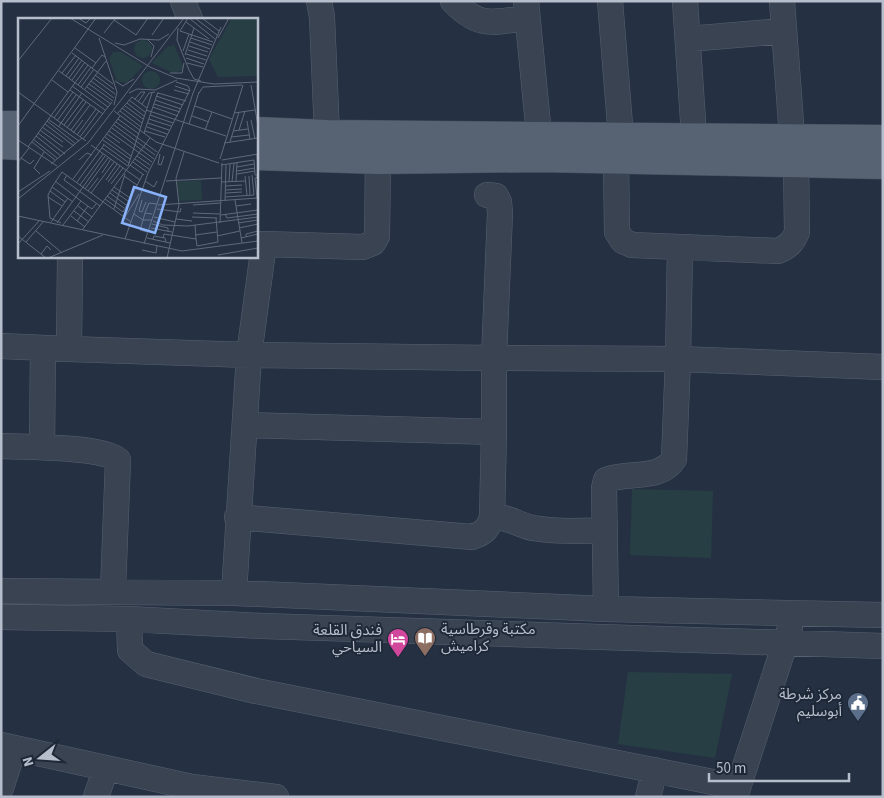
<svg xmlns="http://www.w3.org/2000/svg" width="884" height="798" viewBox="0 0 884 798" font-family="'Source Sans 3','Noto Sans Arabic',sans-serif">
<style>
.green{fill:#273f44}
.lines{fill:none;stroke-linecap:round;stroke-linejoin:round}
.minor-casing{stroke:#57616f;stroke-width:26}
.major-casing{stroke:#434c5b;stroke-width:29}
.minor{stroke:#394352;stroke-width:25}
.major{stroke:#576272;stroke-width:28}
.labels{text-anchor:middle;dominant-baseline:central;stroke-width:4;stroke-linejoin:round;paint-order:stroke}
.poi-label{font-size:15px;fill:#b6becc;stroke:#1e2837;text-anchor:end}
.inset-road{fill:none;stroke:#5f697a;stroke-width:1}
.view{fill:#8ab3fd;fill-opacity:0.15;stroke:#8ab3fd;stroke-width:2.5}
.inset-edge{fill:none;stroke:#b6becc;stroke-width:2.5}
</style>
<rect width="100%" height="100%" fill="#253143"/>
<path class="green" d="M632,489L713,491L711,558L630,555Z
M628,672L732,674L715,758L618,744Z"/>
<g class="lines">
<g class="minor-casing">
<path id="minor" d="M183,1L190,19
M319,1L322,17L327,134
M453,1C480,29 492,22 527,18
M526,1L539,135
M610,1L621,137
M685,1L694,136
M782,1L792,137
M688,39L784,31
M616,159L617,232L623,241L632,245L778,251C788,247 793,242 797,232L796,162
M487,195L496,196L499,202L500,213L494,358L678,359L674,459C660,481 628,471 606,480L604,488L606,609
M256,244H264L249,355L494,358V432
M264,244L363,247L373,243L377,236L378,160
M680,248L678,359L883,367
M1,346L69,349L70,256
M69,349L249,355L234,593
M1,446C26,447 101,446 118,460L113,590
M42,447L43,348
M237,517L472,537C484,533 488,529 492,517L494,432L245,425
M492,517C508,516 518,525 533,528C557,532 581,531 605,530
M1,591L234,593L606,609L883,615
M1,617L129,619L262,626L883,646
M129,619L130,650L146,664L256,691L738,787
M1,745L192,787L276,797
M1,788L14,748
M96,797L106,768
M648,797L655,770
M735,797L790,628"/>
</g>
<g class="major-casing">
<path id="major" d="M1,125H19
M256,131L327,134L883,139
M1,145L19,146
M256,156L378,160L539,158L883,165"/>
</g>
<use href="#minor" class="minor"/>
<use href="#major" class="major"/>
</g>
<defs>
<g id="library-pin" transform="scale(1.125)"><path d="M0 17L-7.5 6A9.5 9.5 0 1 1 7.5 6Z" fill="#8d6e63" stroke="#1e2837"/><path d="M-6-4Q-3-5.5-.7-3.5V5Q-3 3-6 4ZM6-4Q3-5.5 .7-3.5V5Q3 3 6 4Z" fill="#fff"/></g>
<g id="hotel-pin" transform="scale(1.125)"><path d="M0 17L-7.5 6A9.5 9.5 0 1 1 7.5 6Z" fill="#d1479c" stroke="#1e2837"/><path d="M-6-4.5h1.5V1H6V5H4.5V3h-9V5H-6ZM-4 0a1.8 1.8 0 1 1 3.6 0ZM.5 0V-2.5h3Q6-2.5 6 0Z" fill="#fff"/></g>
<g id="civic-pin" transform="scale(1.125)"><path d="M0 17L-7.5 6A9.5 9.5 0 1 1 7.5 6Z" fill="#5c6f8a" stroke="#1e2837"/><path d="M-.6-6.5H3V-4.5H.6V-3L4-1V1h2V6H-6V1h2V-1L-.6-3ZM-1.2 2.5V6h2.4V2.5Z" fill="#fff"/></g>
</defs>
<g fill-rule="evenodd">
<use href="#library-pin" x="425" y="638"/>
<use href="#hotel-pin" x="398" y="639"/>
<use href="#civic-pin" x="858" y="703"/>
</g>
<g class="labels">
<g class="poi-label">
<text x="441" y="629" text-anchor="start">مكتبة وقرطاسية<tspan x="441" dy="17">كراميش</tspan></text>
<text x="382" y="630">فندق القلعة<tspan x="382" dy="17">السياحي</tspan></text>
<text x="842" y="694">مركز شرطة<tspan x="842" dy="17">أبوسليم</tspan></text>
</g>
</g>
<g transform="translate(18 18)">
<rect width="240" height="240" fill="#253143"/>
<path d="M214,0H240V58L200,59L191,41ZM116 31a9 9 0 1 1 18 0a9 9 0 1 1-18 0ZM156,27L166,50L157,56L134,45L149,29ZM95,34H103L125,48L109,65L99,63L91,41ZM124 62a9 9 0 1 1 18 0a9 9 0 1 1-18 0ZM183,162L184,182L161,183L159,164Z" fill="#273f44"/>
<path class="inset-road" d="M52,0L132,49L158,60L196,66L240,64M60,0L68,5L73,0M171,0L197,21M177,0L199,17M184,0L201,13M96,2L118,17L130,0M168,4L191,21M160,10L159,22L171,52L176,61L183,63M162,13L170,0M162,13L195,24M86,15L97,1M134,17L146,0M81,20L99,74L96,87M173,20L194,27M200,20L211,0M130,22L136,28L133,39M172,24L192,31M97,25L106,27L122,21L141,22L151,16M171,28L190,34M57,30L78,45M170,32L189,38M165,33L171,16M54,35L95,66M168,36L188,42M167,37L176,10M168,40L186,46M0,43L34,0M169,45L185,49M74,50L84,37L87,39M41,53L90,89M44,55L58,37M152,55H164L166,45M77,57L96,71M48,58L61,40M51,60L64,42M75,60L97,76M34,62L50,74M54,62L67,44M73,63L96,80M97,63L105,68L116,61M71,66L95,83M60,67L73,49M233,67L240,108M54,68L87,92M157,68L172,73M63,69L76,51M69,69L93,86M67,71L88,43M52,72L85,96M156,72L171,76M0,74L68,123M111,75L119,71L137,72L159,62M140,75L168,83M181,75L185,69L224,67M138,78L165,87M117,81L123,74H127L120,84M111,82L127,94M137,82L163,91M109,85L126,98M124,86L131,75L137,74M136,86L162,94M107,88L125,101M177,88L214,101M135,89L160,98M104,90L124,105M128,92L208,118M96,93L138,124L201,145M102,93L123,109M216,95L237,92M99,96L114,79L129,90M132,97L155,105M174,98L191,104M36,100L55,74M30,101L61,123M100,101L121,116M131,101L153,108M233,102L237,121M29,103L58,126M39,103L58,77M229,103L232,121M98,104L139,134M130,105L151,112M27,106L56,128M171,106L181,74M46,107L65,82M96,107L137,137M0,108L78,0M41,108L64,75M24,109L45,124M129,109L149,116M49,110L68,84M94,110L136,141M22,112L45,129M53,112L72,87M187,112L194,94M221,112L227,93M91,113L134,144M127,113L147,119M215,113L230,111M20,115L47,136M55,115L65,102M126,115L140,74M89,116L102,125M59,117L78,91M18,118L43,138M62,119L81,93M87,119L113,138M213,119L231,117M15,121L39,140M65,121L94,84M0,122L39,148M85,122L112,141M14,124L37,142M212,124L221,94M206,125L240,120M85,126L111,145M73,127L122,162M10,129L70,47M84,130L110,148M142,136L140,146L143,147L146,138M239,136L240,154M119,138L132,147M3,140L12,146L16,142M117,141L131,151M202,141L225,67M61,142L69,135L74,137M204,142L240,136M0,144L11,130M115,144L129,154M33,146L64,120M112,147L126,157M203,147L236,142L237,157H240M110,148L134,75M219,149L236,146M219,153L237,150M84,155L93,141M22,156L16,150L26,134M219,156L237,153M49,157L46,162L82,188M234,157L236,177M106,158L119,167M227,158L229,177M231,158L232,177M55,161L102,98M88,162L99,146M37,163L63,183L45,207M127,163L136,169L139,163M148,163L203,160M218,163L219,144M59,164L86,127M90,164L102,148M203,164L228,163M211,164L212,146M214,164L216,145M93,166L105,150M62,167L85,136M208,168L224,167M34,169L30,177L32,200L43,205M65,169L87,138M96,169L112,180M67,171L90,140M94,172L110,183M208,172L224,171M32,173L47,184M70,173L80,160M0,174L32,153M73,175L96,144M92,175L108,187M208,175L224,174M89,178L106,190M30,179L44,188M207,179L236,177M239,180L237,160L240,159M0,181L70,125L166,0M87,181L105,194M124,182L121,193L124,194L128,184M217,182L224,225M63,183L74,191L78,186M207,183L208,147M55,184L34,169L44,154L113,204M140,187L240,180M175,187L202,185M60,188L74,199M218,188L233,186M96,191L107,156M139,191L162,194L163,190M56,193L71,204M105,194L125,156M127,195L131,185L139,186M175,195L202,196M116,196L125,202L127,195L134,196M207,196L209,200L240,196M203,197L240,192M0,198L164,233L240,223M53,198L67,209M107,199L121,176M136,199L157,204M174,199L199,200M158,201L174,203M59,203L70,188M135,203L145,207L170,208L240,199M33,204L50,180M39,205L65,169M202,205L204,145M220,205L240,202M134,206L150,210V214M133,210L154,214M221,210L240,206M65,211L132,120M18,213L43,234M129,214L122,212L125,202H134M177,217L199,214M0,218L28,240M199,218L222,213M228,219V216L240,213M129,220L152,225M145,220L146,216L178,221L177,207M223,220L240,216M107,221L130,155L172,72L170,68L158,64M135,221L136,218L147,220L148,224M178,221L179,228L200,224L198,200M8,224L25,204M0,226L21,203M126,226L175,75L203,9M124,232L138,235L139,228M23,236L29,228L33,232M200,237L240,230M30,240L85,217M149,240L161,187L158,160L166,134"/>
<path class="view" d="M116,169L148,179L137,215L104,205Z"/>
<rect width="240" height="240" class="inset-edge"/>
</g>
<rect width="884" height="798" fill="none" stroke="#b6becc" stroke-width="5"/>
<g transform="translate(40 758) rotate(253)" stroke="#1e2837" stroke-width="4" paint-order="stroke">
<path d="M0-4L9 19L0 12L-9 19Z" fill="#b6becc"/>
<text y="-8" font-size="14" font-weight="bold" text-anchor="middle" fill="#b6becc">N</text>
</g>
<path d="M709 773v8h140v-8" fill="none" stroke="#b6becc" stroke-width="2.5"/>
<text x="716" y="773" font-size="15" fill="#b6becc" stroke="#1e2837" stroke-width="4" paint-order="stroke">50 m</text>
</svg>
